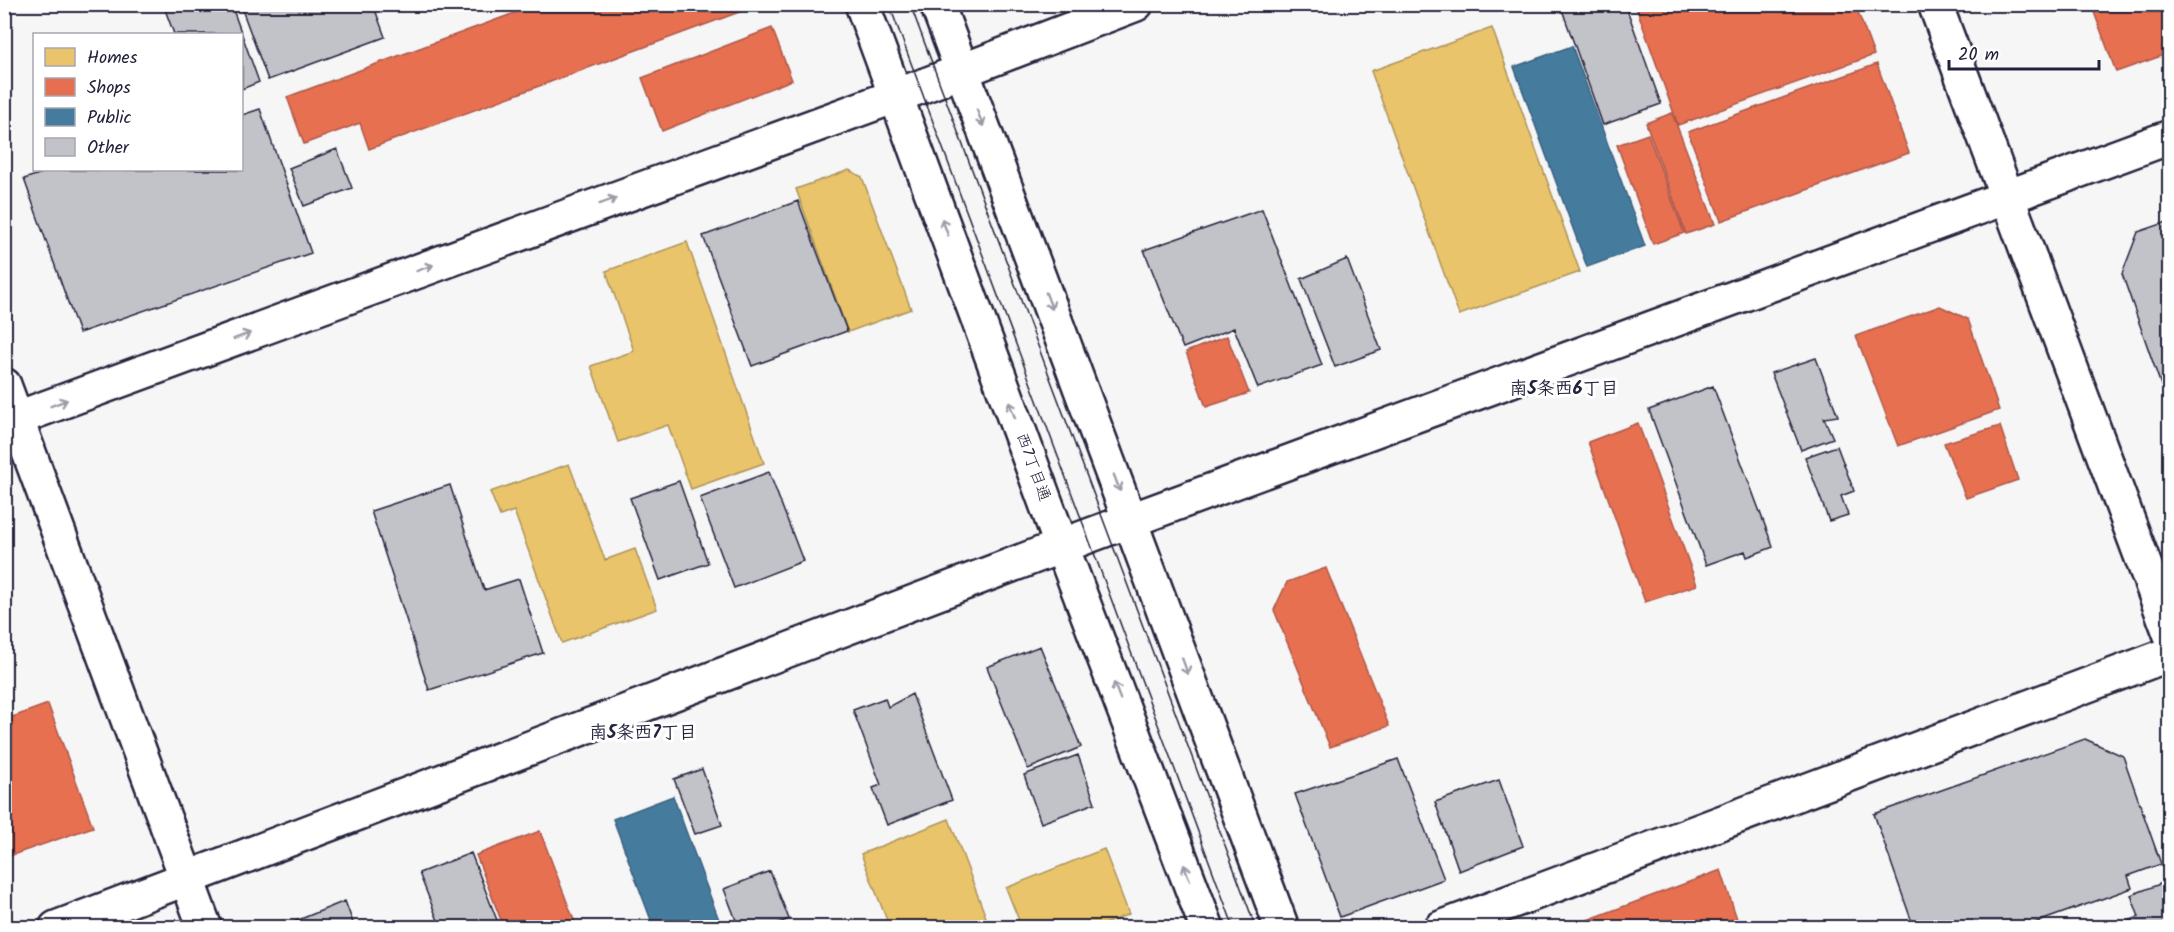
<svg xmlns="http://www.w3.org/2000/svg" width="2174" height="932" viewBox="0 0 2174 932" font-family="Kalam,'Klee One',sans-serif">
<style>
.homes{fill:#e9c46a;stroke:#ad935c;stroke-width:1.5}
.shops{fill:#e76f51;stroke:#ac584a;stroke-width:1.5}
.public{fill:#457b9d;stroke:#3a6080;stroke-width:1.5}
.building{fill:#c2c2c9;stroke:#22223b;stroke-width:1.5}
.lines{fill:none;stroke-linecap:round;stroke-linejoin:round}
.street-casing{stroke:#22223b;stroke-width:38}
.secondary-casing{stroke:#22223b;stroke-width:38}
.street{stroke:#fff;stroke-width:33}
.secondary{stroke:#fff;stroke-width:33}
.tram{stroke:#22223b;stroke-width:1.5}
.oneway{stroke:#9c9ca7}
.labels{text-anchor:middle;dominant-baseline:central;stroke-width:6;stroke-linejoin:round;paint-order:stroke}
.street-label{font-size:16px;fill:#22223b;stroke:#fff}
.neighbourhood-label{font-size:18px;font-weight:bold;fill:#22223b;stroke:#fff}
</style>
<rect width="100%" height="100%" fill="#f6f6f7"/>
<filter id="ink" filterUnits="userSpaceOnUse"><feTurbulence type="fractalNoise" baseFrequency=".0167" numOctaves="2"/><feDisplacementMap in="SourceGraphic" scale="12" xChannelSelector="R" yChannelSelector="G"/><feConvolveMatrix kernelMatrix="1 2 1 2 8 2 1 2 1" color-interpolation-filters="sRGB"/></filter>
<g filter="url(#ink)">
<path class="homes" d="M1492,28L1580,272L1459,315L1371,71Z
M849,170L862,177L911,309L848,332L796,189Z
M687,242L764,463L691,489L668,425L618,442L591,366L634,351L606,271Z
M569,464L605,560L635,549L657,609L562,643L514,511L500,516L490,492Z
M949,819L990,928H890L861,854Z
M1104,849L1129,914L1095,928H1022L1006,888Z"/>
<path class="shops" d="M539,4H761L369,149L360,123L304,144L287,97Z
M1635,4H1855L1874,55L1678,125Z
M2091,4H2170V53L2116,72Z
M772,28L792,80L662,131L642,78Z
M1877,64L1909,153L1721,221L1688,132Z
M1672,113L1715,224L1686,234L1646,123Z
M1648,134L1684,233L1653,244L1617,145Z
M1940,306L1968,319L1999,410L1898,446L1856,336Z
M1227,336L1249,393L1206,407L1186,352Z
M1638,423L1697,585L1645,602L1588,442Z
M2000,426L2018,480L1966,498L1944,443Z
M1326,568L1389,726L1330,747L1274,610L1287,582Z
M48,704L93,827L4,858V720Z
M540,831L577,928H504L476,855Z
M1721,870L1740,928H1566Z"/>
<path class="public" d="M1572,46L1645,246L1587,267L1514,67Z
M673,796L722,928H654L613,819Z"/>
<path class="building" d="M163,4H231L259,82L242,89V34H174Z
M240,4H373L385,37L268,80Z
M1560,4H1625L1661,104L1603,125Z
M260,109L311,253L79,333L24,179L51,170H242V115Z
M337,149L352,188L304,206L289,168Z
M798,201L847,331L752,366L703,236Z
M1262,209L1322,365L1258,388L1234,328L1183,348L1144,250Z
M2170,221V411L2122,274L2138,232Z
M1347,259L1381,350L1335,367L1301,279Z
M1816,358L1838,416L1824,418L1833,438L1801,450L1771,373Z
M1713,386L1773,547L1747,557L1745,551L1706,565L1649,410Z
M1837,446L1854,491L1841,496L1848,515L1829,521L1805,457Z
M769,472L803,561L734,588L700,498Z
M679,481L708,563L660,580L630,498Z
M450,485L484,590L519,579L543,653L429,690L371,511Z
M1040,646L1081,747L1028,769L987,667Z
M912,694L952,800L887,825L873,788L881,785L853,710L885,698L888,707Z
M2085,739L2123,756L2161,864L2128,876L2132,888L2035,923L2037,928H1914L1874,814Z
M1078,755L1095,803L1041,823L1024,775Z
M1398,759L1444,879L1340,917L1295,794Z
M702,769L722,825L695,834L674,779Z
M1499,780L1523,846L1459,871L1435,802Z
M471,853L500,928H441L419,873Z
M770,871L789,919L766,928H739L724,889Z
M2170,880V928H2110L2139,917L2131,895Z
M345,901L355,928H287L286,925Z"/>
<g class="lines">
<g class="street-casing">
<path id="street" d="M4,423L920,87L1136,4
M1441,928L2170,654"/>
</g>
<g class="secondary-casing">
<path id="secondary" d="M862,4L1062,547L1207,928
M937,4L1282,928
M1935,4L2170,633
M4,385L205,928
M56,928L1088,536L2170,137"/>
</g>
<use href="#street" class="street"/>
<use href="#secondary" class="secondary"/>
<path class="tram" d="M889,4L1234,928
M910,4L1256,928"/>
</g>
<defs><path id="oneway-shaft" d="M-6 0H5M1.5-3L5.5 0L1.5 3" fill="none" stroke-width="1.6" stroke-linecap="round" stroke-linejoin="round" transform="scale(1.5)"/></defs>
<g class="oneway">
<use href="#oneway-shaft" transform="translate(980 118) rotate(69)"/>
<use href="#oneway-shaft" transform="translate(608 201) rotate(-20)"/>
<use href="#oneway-shaft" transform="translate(945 227) rotate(-110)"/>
<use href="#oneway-shaft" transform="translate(425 268) rotate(-20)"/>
<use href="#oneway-shaft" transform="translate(1049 301) rotate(69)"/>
<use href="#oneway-shaft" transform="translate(242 336) rotate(-20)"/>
<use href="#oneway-shaft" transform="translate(59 403) rotate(-21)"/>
<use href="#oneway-shaft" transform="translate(1012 410) rotate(-110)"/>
<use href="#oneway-shaft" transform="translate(1117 483) rotate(69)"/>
<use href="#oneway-shaft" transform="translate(1185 666) rotate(70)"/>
<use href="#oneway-shaft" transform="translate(1117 691) rotate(-111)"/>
<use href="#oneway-shaft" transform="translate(1187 873) rotate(-111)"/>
</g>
</g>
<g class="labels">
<g class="street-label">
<text transform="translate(1033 467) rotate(70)">西7丁目通</text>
</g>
<g class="neighbourhood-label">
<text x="1564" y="389">南5条西6丁目</text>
<text x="643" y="733">南5条西7丁目</text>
</g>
</g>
<rect width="2174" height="932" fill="none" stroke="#fff" stroke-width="24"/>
<rect x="12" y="12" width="2150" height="908" fill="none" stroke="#22223b" stroke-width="2" filter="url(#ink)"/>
<rect x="33" y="33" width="210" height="138" fill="#ffffff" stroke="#a7a7b1" stroke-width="1.5"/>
<rect x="45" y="48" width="30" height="18" fill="#e9c46a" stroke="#a7a7b1" stroke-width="1.5"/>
<text x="87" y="63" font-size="18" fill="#22223b">Homes</text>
<rect x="45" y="78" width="30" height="18" fill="#e76f51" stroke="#a7a7b1" stroke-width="1.5"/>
<text x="87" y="93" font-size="18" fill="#22223b">Shops</text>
<rect x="45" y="108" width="30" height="18" fill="#457b9d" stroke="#a7a7b1" stroke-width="1.5"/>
<text x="87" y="123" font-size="18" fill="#22223b">Public</text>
<rect x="45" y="138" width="30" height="18" fill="#c2c2c9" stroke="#a7a7b1" stroke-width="1.5"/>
<text x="87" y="153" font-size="18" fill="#22223b">Other</text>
<path d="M1949 60v9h150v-9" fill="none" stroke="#22223b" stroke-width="3"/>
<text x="1958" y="60" font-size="18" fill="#22223b" stroke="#ffffff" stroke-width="4.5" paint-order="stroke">20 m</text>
</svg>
